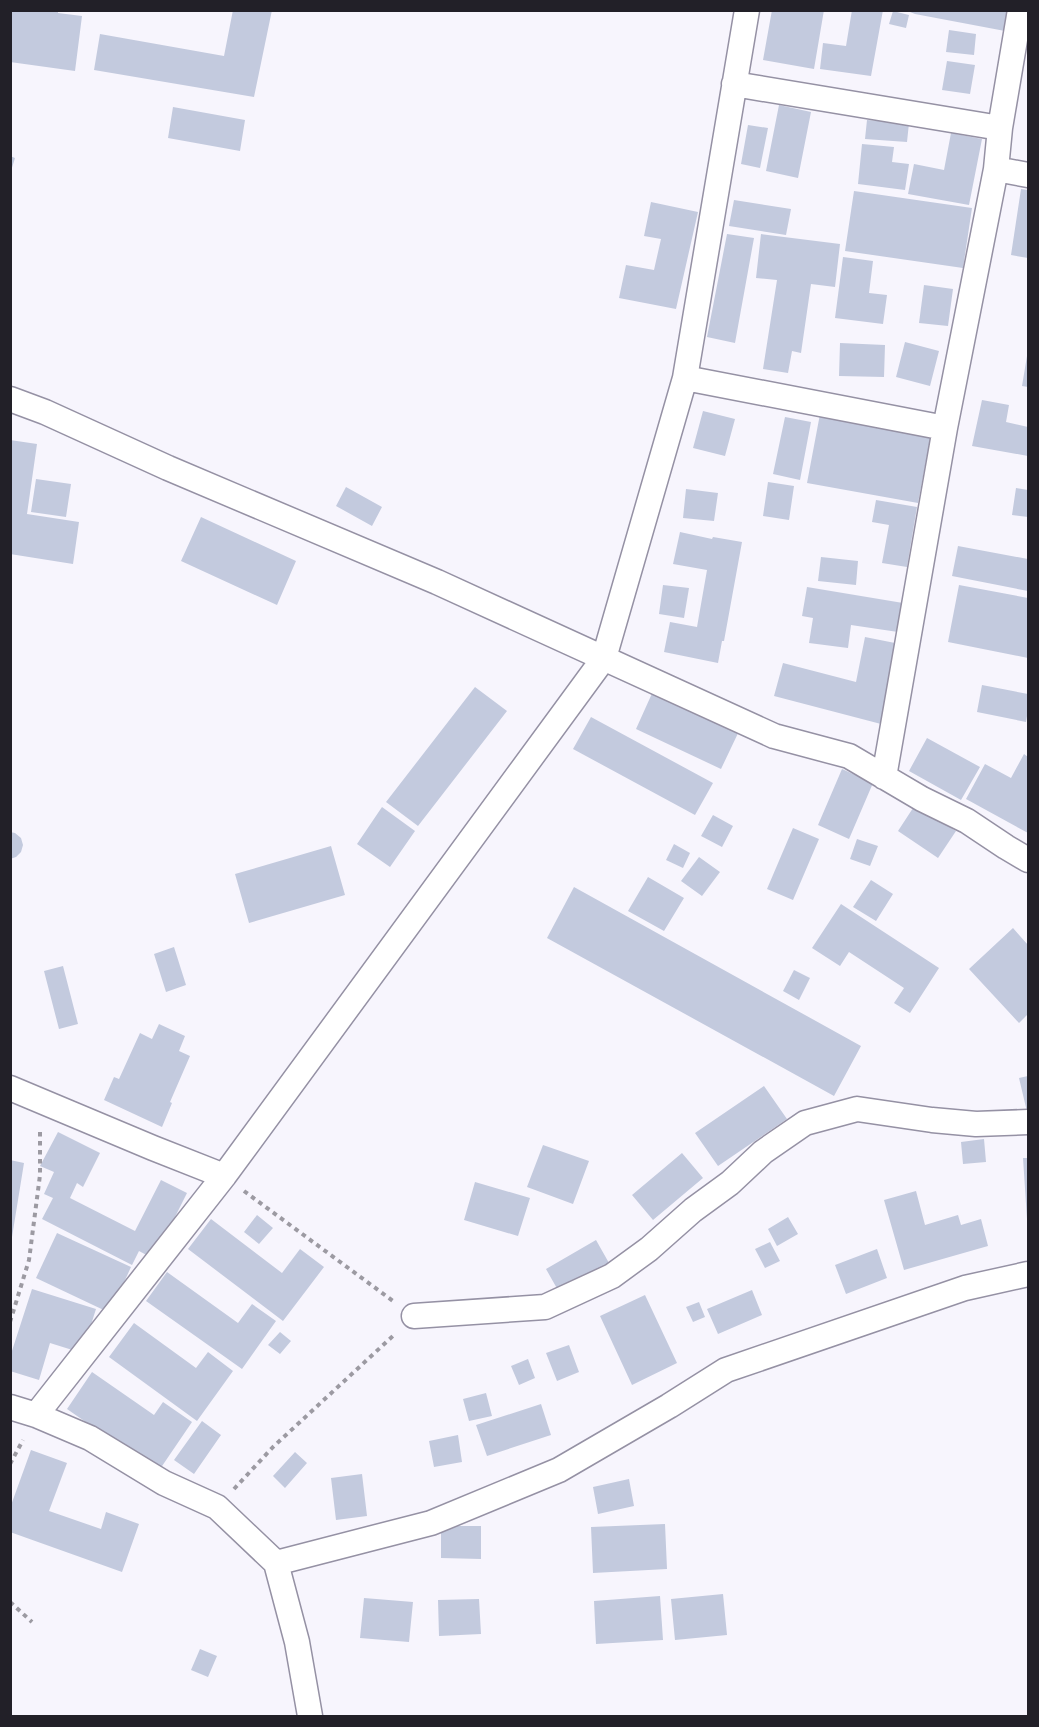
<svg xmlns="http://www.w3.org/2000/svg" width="1039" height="1727" viewBox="0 0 1039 1727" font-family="Mulish,sans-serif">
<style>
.building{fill:#c3cade}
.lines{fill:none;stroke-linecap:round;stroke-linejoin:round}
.minor-casing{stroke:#9591a4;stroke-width:27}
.path{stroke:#9c9aa2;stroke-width:4;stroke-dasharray:4.5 4.5;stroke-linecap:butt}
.minor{stroke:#fff;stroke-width:24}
</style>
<rect width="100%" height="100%" fill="#f7f5fd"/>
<path class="building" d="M10,10H58V13L82,16L75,71L10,62Z
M233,10H272L254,97L94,70L100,34L224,56Z
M772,10H824L814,69L763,60Z
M852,10H883L871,76L820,69L823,43L846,46Z
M905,10H1009L1005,31L915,14Z
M893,11L909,15L906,28L889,24Z
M949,30L976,34L974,55L946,52Z
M947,61L975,65L970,94L942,90Z
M779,105L811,112L798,178L766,171Z
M173,107L245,120L240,151L168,138Z
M867,120L909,123L907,142L865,139Z
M748,125L768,128L760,168L741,164Z
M951,133L982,139L969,205L908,194L914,164L944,170Z
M862,144L894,147L892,162L909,164L905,190L858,184Z
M10,156L15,158L11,171H10Z
M1021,189L1028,190V258L1011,255Z
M854,191L972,208L963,268L845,251Z
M734,200L791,209L786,235L729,226Z
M651,202L698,212L676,309L619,298L626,265L654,270L661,239L644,236Z
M727,234L754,238L735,343L707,337Z
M761,234L840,244L835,287L811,284L801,353L792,351L788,373L763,369L777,280L756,278Z
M843,257L873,261L869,293L887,295L883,324L835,318Z
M924,285L953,289L948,326L919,323Z
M905,342L939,351L930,386L896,377Z
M840,343L885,345L884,377L839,376Z
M1027,356H1028V387L1022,386Z
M982,400L1009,405L1006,422L1028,427V456L972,446Z
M703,411L735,419L725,456L693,448Z
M820,414L931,434L918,503L807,483Z
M785,417L811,422L800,480L773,474Z
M10,440L37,444L27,514L79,522L73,564L10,554Z
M36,479L71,484L66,517L31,512Z
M768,482L794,486L789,520L763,516Z
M346,487L382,507L372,526L336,506Z
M1016,488L1028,490V517L1012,515Z
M686,489L718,493L714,521L683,518Z
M876,500L917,507L907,567L882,563L889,525L872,522Z
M201,517L296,561L277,605L181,561Z
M680,532L712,539L713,537L742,542L724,641H722L718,663L664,652L670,622L697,627L707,570L673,564Z
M958,546L1028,559V591L952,576Z
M821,557L858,561L856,585L818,581Z
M663,585L689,588L684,618L659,614Z
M959,585L1028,598V658L948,642Z
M807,587L903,603L898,632L851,625L848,648L809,643L813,618L802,616Z
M865,637L900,644L881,724L774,696L783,663L856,682Z
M982,685L1028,694V710L1026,722L977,712Z
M475,687L507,711L418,826L386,802Z
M654,689L740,729L721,769L636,729Z
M591,717L713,783L695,815L573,749Z
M927,738L980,767L961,800L909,771Z
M1024,754L1028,757V833L966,799L985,764L1011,778Z
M842,769L873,783L849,839L818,825Z
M915,805L956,831L938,858L898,831Z
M382,807L415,831L390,867L357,844Z
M713,815L733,826L722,847L701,836Z
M793,828L819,839L793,900L767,889Z
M10,832L15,833L21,838L23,845L21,852L16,857L10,859Z
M857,839L878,846L870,866L850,859Z
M674,844L690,853L683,868L666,860Z
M331,846L345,895L249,923L235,874Z
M699,857L720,872L702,896L681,881Z
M648,877L684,898L664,931L628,911Z
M871,880L893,894L876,921L853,907Z
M574,887L861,1046L834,1096L547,938Z
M841,904L939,968L910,1013L894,1003L904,988L849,952L840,966L812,948Z
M1013,928L1028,945V1014L1019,1023L969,969Z
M174,947L186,985L166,992L154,954Z
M63,966L78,1024L59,1029L44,971Z
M794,970L810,978L799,1000L783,991Z
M159,1024L185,1036L179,1051L190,1056L170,1102L172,1103L162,1127L104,1100L114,1077L119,1079L140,1033L152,1039Z
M1028,1076V1116L1019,1078Z
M764,1086L787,1119L718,1166L695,1133Z
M58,1132L100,1153L83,1187L77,1183L70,1198L135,1231L161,1180L187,1193L154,1259L139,1251L132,1265L42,1219L53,1198L44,1194L54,1172L40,1166Z
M984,1139L986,1162L963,1164L961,1142Z
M543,1145L589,1161L573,1204L527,1187Z
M682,1153L703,1178L653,1220L632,1195Z
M1023,1158H1028V1219H1027Z
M10,1160L24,1163L12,1237H10Z
M475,1182L530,1198L518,1236L464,1220Z
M916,1191L925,1225L958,1215L961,1225L981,1219L988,1246L904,1270L884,1200Z
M257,1215L273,1228L259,1244L244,1232Z
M788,1217L798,1234L777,1246L768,1229Z
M211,1219L282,1273L300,1249L324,1267L283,1321L188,1249Z
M57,1233L131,1267L110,1313L36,1278Z
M596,1240L609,1263L559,1292L546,1269Z
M770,1242L780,1261L765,1268L755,1249Z
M877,1249L887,1278L846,1294L835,1265Z
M167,1272L238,1323L252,1304L276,1321L242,1369L146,1301Z
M32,1289L96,1309L82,1353L50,1343L39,1380L10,1371V1357Z
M752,1290L762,1315L718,1334L707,1309Z
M645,1295L677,1363L632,1385L600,1316Z
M699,1302L705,1317L693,1322L686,1307Z
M134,1323L196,1368L208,1352L233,1371L197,1421L109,1357Z
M280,1332L291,1341L280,1354L268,1345Z
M569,1345L579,1372L557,1381L546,1353Z
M528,1359L535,1378L519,1385L511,1366Z
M92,1372L154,1415L163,1402L192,1422L158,1472L67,1409Z
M486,1393L492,1416L469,1421L463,1399Z
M541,1404L551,1435L487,1456L476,1425Z
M202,1421L221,1435L194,1474L174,1460Z
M458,1435L462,1462L434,1467L429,1441Z
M31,1450L67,1463L49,1511L101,1529L106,1512L139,1524L122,1572L10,1532V1508Z
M295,1452L307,1463L285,1488L273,1476Z
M362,1474L367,1516L336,1520L331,1478Z
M629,1479L634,1506L598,1514L593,1487Z
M665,1524L667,1569L593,1573L591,1527Z
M441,1526H481V1559L441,1558Z
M723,1594L727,1635L675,1640L671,1599Z
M660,1596L663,1640L596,1644L594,1601Z
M364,1598L413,1602L409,1642L360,1638Z
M479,1599L481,1634L439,1636L438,1600Z
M200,1649L217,1656L208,1677L191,1670Z"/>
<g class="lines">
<g class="minor-casing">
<path id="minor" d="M734,84L1000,128
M996,169L1028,175
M685,378L945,428
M10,399L45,412L168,468L437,582L774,736L849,756L922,799L967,821L1006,847L1028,860
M884,777L945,428L996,169L1000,128L1020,10
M10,1088L153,1148L224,1176
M414,1316L545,1307L612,1276L649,1249L693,1210L730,1183L763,1152L805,1123L857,1109L932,1120L976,1124L1028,1122
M10,1407L36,1415L90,1438L164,1483L217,1507L276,1563L297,1642L310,1716
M36,1415L224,1176L604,658L685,378L747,10
M276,1563L431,1523L559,1470L669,1406L726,1370L965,1288L1028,1274"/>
</g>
<path class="path" d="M244,1191L393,1301
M10,1322L29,1260L40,1175V1128
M10,1464L23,1440
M234,1489L273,1447L395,1334
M10,1602L32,1622"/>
<use href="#minor" class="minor"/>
</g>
<rect width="1039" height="1727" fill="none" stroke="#222028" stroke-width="24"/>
</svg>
